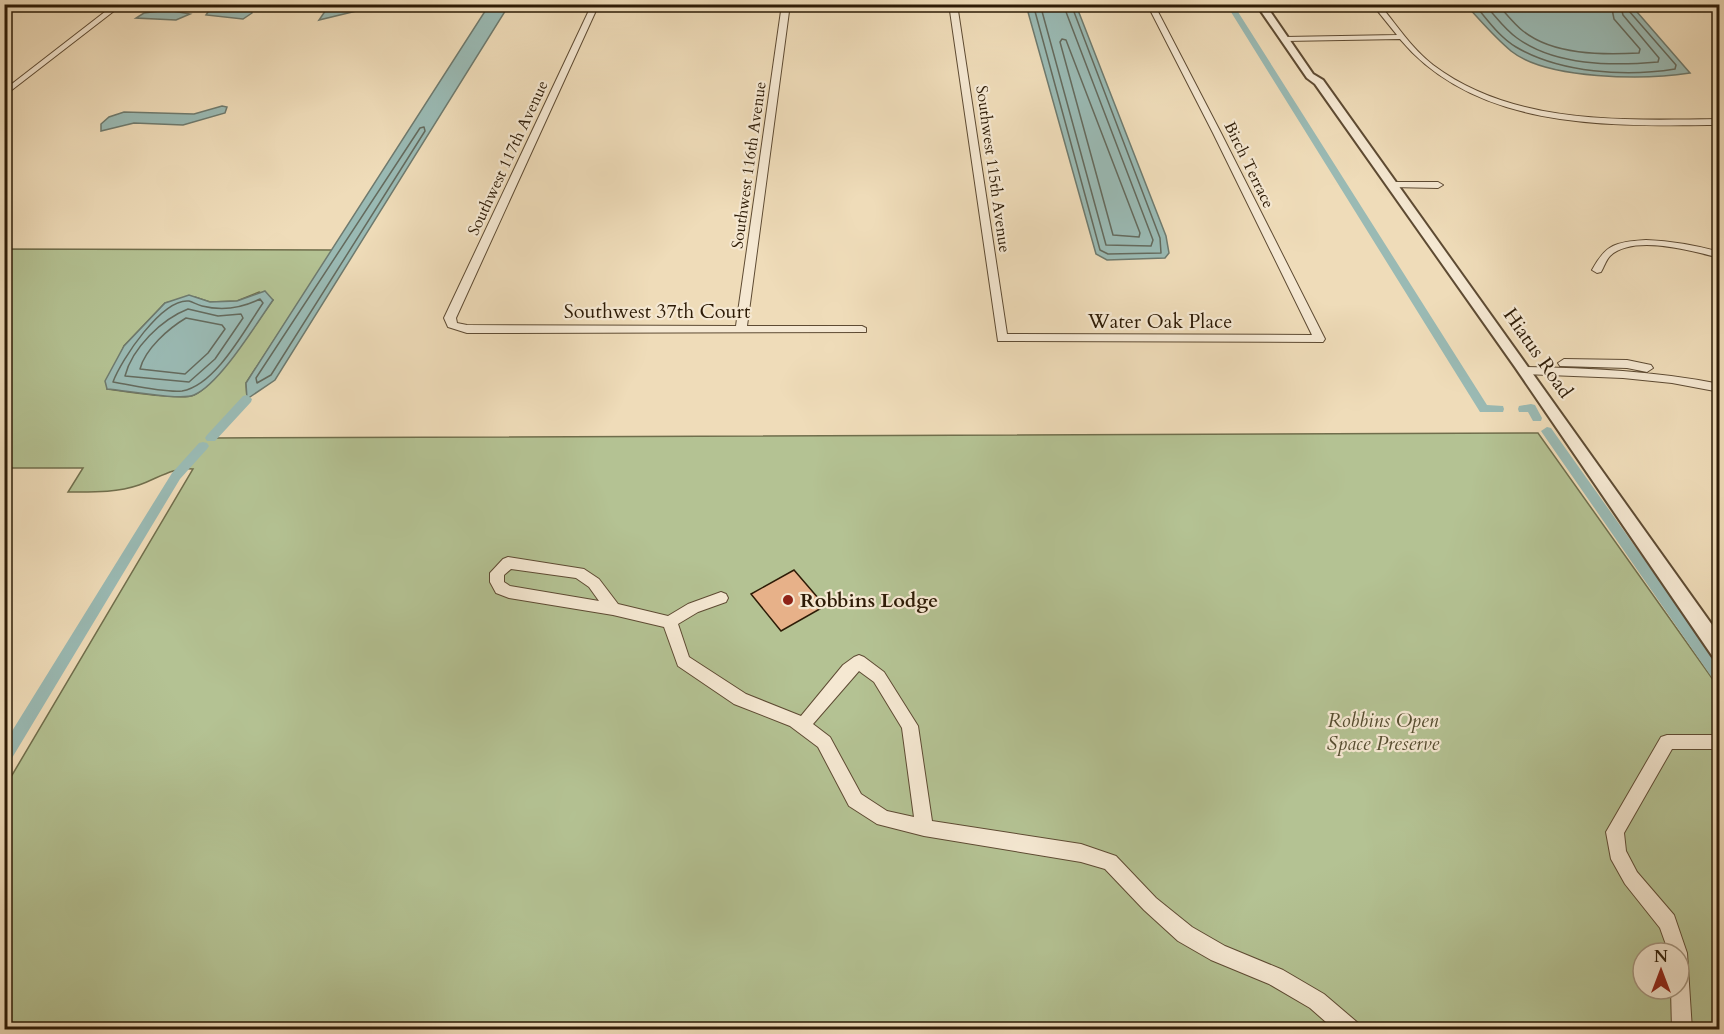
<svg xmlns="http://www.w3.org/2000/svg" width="1724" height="1034" viewBox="0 0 1724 1034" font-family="Cardo,serif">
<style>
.green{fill:#b4c293;stroke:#706e4c;stroke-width:1.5;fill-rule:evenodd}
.water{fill:#9abab4;stroke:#6e7a6e;stroke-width:1.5}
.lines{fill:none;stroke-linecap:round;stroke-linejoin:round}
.shore{stroke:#646a5d;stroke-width:1.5}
.canal{fill:#9abab4;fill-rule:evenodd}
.building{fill:#e7b189;stroke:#2d1b06;stroke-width:1.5}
.minor-casing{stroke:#5e4b33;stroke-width:2}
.tertiary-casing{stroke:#5e4b33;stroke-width:4}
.minor{fill:#f5e8d2;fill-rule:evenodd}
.tertiary{fill:#f5e8d2;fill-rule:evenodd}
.poi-dot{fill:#8f2418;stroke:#f5e8d2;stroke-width:2}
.labels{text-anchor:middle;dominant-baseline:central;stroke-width:4.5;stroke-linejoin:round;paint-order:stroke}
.far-street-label{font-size:16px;fill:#2d1b06;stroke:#f5e8d2}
.street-label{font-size:20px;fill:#2d1b06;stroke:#f5e8d2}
.poi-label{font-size:20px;font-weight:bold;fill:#2d1b06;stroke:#f5e8d2;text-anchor:start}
.park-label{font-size:20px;font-style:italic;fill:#564d30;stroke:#f5e8d2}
</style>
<rect width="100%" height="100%" fill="#efdcb9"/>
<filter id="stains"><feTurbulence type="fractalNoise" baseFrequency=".00333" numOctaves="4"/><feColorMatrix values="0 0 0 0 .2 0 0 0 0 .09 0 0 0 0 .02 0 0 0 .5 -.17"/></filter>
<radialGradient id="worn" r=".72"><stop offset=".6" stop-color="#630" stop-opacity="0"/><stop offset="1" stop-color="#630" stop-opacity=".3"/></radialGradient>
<path class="green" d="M5,249L333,250L246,383L247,399L211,437L214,438L1538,433L1719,688V1029H5V787L193,469C172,467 159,478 139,485C116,493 92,492 68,492L83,468H5ZM259,292L273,300C256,323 218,384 194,395C182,401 123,391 107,389L124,346L165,303L195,297L210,302L237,301ZM1643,953H1679V989H1643Z"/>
<path class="water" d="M330,4L373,7L319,20Z
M489,5H509L275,380L247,399L246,383Z
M1026,5H1076L1166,236L1169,253L1165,258L1107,260L1096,254Z
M1466,5H1631L1690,73C1645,80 1547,80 1511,51C1494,37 1480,20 1466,5Z
M220,8L251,9L252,13L243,19L206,15L210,9Z
M167,10L190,14L176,20L136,18L144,13Z
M222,106L227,107L225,113L183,125L134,123L101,131V124L109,117L124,112L194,114Z
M265,291L273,300C256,324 220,384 194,395C181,401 124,390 107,389L105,381L124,346L165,303L189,295L210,302L237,301Z"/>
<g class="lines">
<path class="shore" d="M1033,4L1100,250L1108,254L1161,253L1160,238L1071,4
M1040,4L1106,245L1151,246L1153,240L1063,4
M1474,4C1487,19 1499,37 1516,47C1560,73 1626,77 1675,69L1676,65L1629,11L1627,4
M1484,4C1495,15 1504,29 1517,38C1555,66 1612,66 1658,62L1659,58L1623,15L1620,4
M1497,4C1506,13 1513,23 1523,31C1553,55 1602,55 1639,53L1640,49L1614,19L1611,4
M1062,39L1066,40L1140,233L1139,237L1113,235L1060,42Z
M424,127L425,131L271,375L257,383L256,378L420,128Z
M260,299L263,303C245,329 216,385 182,391C164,393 132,385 113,382C121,360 162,298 189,301C193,302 197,305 202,306C222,311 242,308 260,299Z
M188,309L218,316L241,314L243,318L215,359L189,382L125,376C132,348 162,319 188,309Z
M186,318L222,325L225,329L208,353L185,374L140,369C145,349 169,328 186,318Z"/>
<path class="canal" d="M1226,4H1233L1487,405L1503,406L1504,409L1503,412H1480Z
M247,395L252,399L251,402L215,441H207L205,438L207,435L243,396Z
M1531,404L1535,405L1542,418L1541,421H1533L1528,412H1519L1518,409L1519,406Z
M1547,427L1551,428L1720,666V684L1715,682L1543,434L1541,431Z
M203,442L207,443L209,446L207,449L180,479L9,763L4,765V744L172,473L199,443Z"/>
</g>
<path class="building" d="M794,570L825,606L781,631L751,594Z"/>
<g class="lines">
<g class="minor-casing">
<path id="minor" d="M115,4H123L4,96V90Z
M409,4H416L411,9L407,7Z
M592,4H599L456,318L457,323L467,325L736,326L782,4H790L747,326H862L866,328V332L467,333L448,327L444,318Z
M949,4H957L1007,334L1312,335L1213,133L1147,4H1154L1221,133L1325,339L1323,342L998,341Z
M1372,4H1379C1397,25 1411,48 1433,65C1514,126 1624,120 1720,119V125C1610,126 1477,131 1400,39L1285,41L1281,39L1285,37L1397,35Z
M1394,182H1438L1443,185L1438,188L1391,187L1389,185Z
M1646,240C1671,241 1695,245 1720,252V258C1691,251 1634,234 1610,256C1606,260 1604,267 1601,272L1597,273L1592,270C1606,244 1616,242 1646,240Z
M1564,359L1627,360L1651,365L1653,368L1647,372L1627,368L1560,366L1558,363Z
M1525,367C1591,368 1655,371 1720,384V392L1672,383L1623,378L1521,374L1519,371Z
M508,557L584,569L599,579L618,604L668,616L688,604L721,592L726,594L728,598L726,602L698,612L678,624L689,657L746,694L801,716L843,665L854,657L859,655L864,657L884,672L918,726L932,821L1081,844L1116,856L1156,898L1192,927L1225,946L1283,970L1324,994L1358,1023L1361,1030H1335L1310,1008L1269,984L1211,960L1178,941L1144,910L1105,869L1081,862L924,836L877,824L849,806L818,747L790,726L734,704L678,666L664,627L613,615L509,598L496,593L490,582V573L503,559ZM511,569L576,578L589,587L599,601L510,586L504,582V575ZM859,671L874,682L902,728L914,817L887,811L861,794L830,737L813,724Z
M1667,735H1720V749H1672L1624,833L1626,851L1637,872L1674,915L1687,953L1692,1030H1672L1671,989H1679V953H1669L1660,928L1625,884L1611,859L1606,832L1661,737Z"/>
</g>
<g class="tertiary-casing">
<path id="tertiary" d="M1256,4H1265L1313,74L1323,80L1720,636V659L1713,657L1515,367L1315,84L1307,78Z"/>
</g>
<use href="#minor" class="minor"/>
<use href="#tertiary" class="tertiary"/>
</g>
<circle class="poi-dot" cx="788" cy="600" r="6"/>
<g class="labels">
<g class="far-street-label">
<text transform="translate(508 158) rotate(-65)">Southwest 117th Avenue</text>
<text transform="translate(749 165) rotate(-82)">Southwest 116th Avenue</text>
<text transform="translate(1249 165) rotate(64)">Birch Terrace</text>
<text transform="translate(993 169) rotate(82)">Southwest 115th Avenue</text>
</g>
<g class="street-label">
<text x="657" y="311">Southwest 37th Court</text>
<text x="1160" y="321">Water Oak Place</text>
<text transform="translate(1538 353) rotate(55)">Hiatus Road</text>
</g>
<g class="poi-label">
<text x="800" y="600">Robbins Lodge</text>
</g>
<g class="park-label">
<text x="1383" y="720">Robbins Open<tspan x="1383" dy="23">Space Preserve</tspan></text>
</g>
</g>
<rect width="1724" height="1034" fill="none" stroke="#efdcb9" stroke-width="24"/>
<rect x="6" y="6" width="1712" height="1022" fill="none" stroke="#2d1b06" stroke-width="3"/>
<rect x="12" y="12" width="1700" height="1010" fill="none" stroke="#2d1b06" stroke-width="1.5"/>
<g transform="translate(1661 971)"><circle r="28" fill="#f5e8d2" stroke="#a59680" stroke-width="1.5"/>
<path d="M0-4.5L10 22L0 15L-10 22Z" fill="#8f2418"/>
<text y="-9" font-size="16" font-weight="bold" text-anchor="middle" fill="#2d1b06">N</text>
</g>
<rect width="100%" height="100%" filter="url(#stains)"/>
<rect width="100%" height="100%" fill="url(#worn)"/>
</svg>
